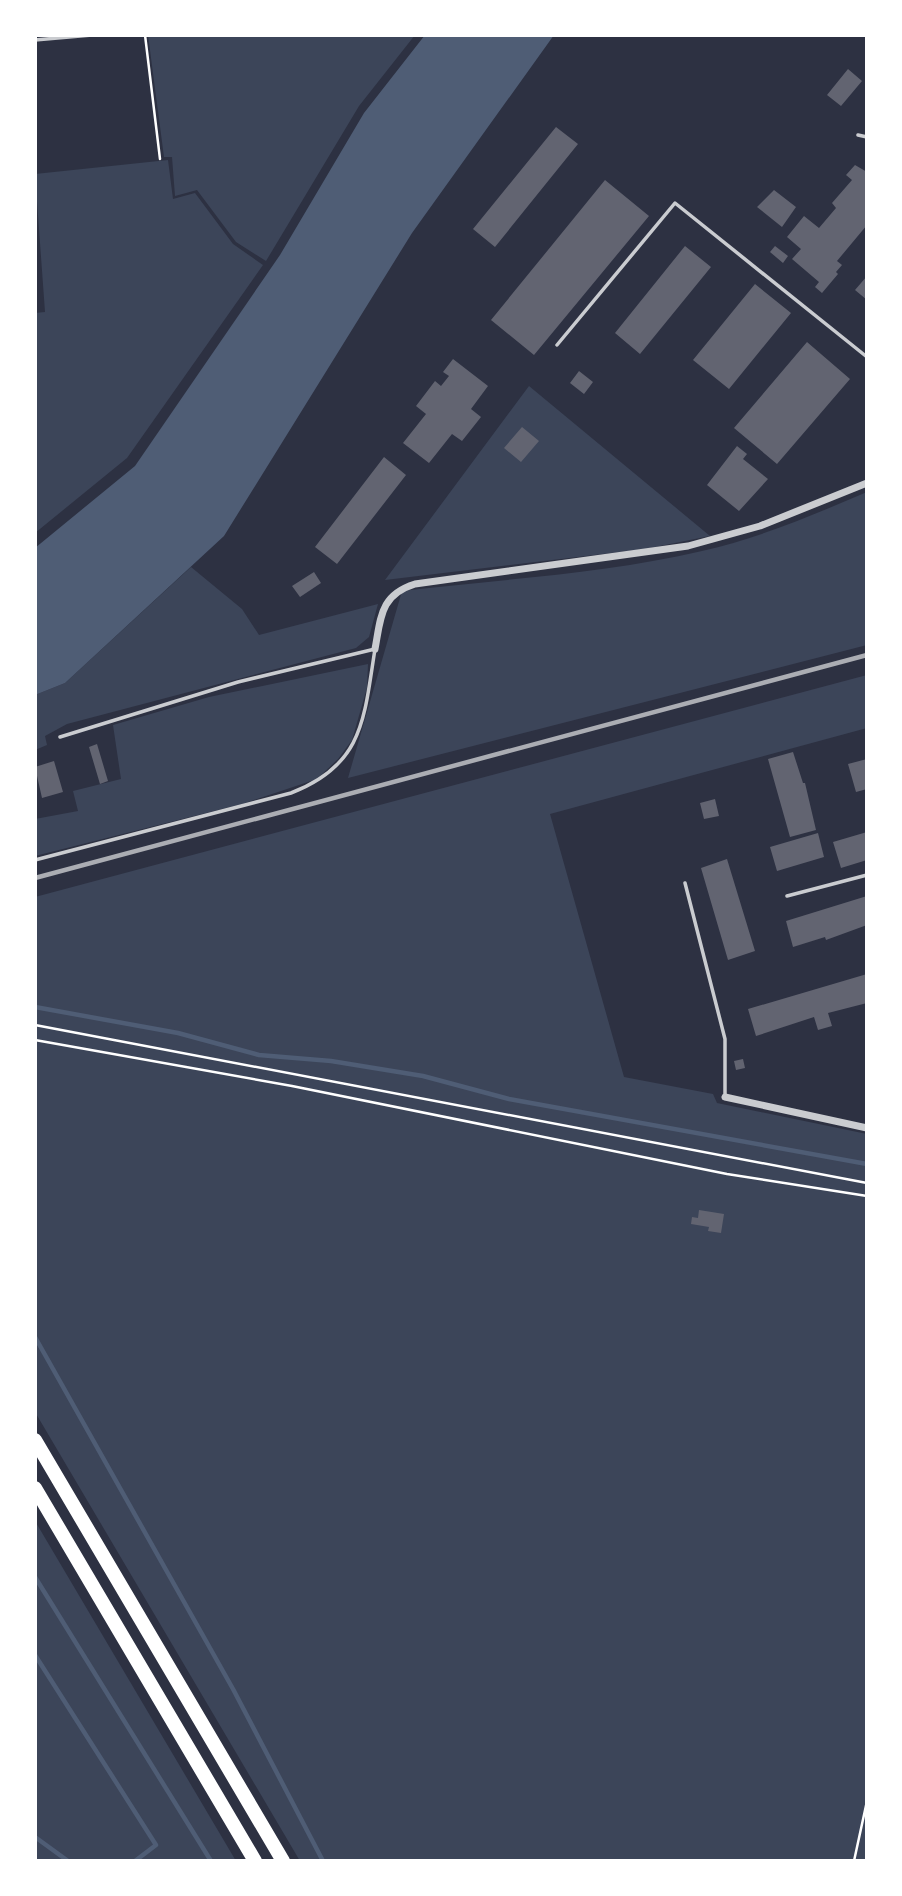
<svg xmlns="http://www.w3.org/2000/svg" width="902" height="1896" viewBox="0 0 902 1896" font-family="'Public Sans',sans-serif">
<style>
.green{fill:#3c4559}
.water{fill:#4f5d75}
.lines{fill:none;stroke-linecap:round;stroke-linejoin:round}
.stream{stroke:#4f5d75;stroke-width:4.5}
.building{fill:#626471}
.path{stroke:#fff;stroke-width:2.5}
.service{stroke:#caccd0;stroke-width:3.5}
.minor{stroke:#caccd0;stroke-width:7}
.motorway{stroke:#fff;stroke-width:14}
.rail{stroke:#abadb3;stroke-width:4.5}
</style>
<rect width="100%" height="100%" fill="#2d3142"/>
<path class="green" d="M148,35H415L359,106L266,261L236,242L197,190L175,196L172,157H164Z
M168,160L173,199L195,193L233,244L263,265L127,458L35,533V313L45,312L35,174Z
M529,386L710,536L645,549L385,580Z
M867,492V645L348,778L402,591C502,579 604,574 702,551C760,538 813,515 867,492Z
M191,567L242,609L259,635L378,604L369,637L356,648L67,724L45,736L47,745L35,750V695L65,683Z
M368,664L367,688L352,740L338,759L317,779L242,804L35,856V819L78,811L73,791L121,779L113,725L209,697Z
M867,675V728L550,814L624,1077L713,1094L717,1103L867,1134V1861H300L35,1412V897Z
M35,1521L236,1861H35Z"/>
<path class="water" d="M425,35H554L412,233L224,536L65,683L35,695V548L135,466L280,255L364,113Z"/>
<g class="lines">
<path class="stream" d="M35,1007L178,1033L259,1055L331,1061L423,1076L509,1099L867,1164
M35,1337L233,1689L323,1861
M35,1577L211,1861
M35,1655L156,1845L135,1861
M35,1837L68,1861"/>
</g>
<path class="building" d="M848,69L862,81L841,106L827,95Z
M556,127L578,144L495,247L473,229Z
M855,165L867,172V225L837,261L842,265L836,272L838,274L822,293L815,287L819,282L792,259L801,249L787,237L804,216L819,228L836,208L832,203L852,180L846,175Z
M605,180L649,216L534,355L491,320Z
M774,190L796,207L782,227L757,207Z
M685,246L711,267L640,354L615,333Z
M775,246L788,256L783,263L770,252Z
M867,276V300L855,290Z
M755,284L791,313L729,389L693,360Z
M807,342L850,379L777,464L734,428Z
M453,359L488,386L471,409L481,417L462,441L452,434L429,463L403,443L426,414L416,406L435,381L441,386L449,376L443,372Z
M579,371L593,382L584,394L570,383Z
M522,427L539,441L521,462L504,448Z
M737,446L747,454L743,459L768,479L739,511L707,485Z
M384,457L406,475L337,564L315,547Z
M314,572L321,583L300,597L292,586Z
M97,744L108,781L100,784L89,747Z
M793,752L803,783H805L816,830L790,837L768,759Z
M867,759V789L856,792L848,764Z
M54,761L63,792L42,798L35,767Z
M715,799L719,816L704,819L700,803Z
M867,832V860L841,868L833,842Z
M818,833L824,857L777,871L770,847Z
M727,859L755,951L728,960L701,868Z
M867,896V925L826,940L825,937L793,947L786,921Z
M867,974V1003L828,1013L832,1026L818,1030L814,1017L756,1036L748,1009Z
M743,1059L745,1068L736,1070L734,1061Z
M699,1210L724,1214L721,1233L708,1231L709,1227L691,1224L692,1217L698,1218Z"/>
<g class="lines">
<path class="path" d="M145,35L160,159
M35,1025L867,1183
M35,1040L292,1086L727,1174L867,1196
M854,1861L867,1801"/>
<path class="service" d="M35,40L92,35
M858,135L867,137
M557,345L675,203L867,357
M35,860L291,793C364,765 364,718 375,649L238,682L60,737
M685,883L725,1039V1096
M787,896L867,875"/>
<path class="minor" d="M375,649C381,617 380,595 415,584L688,546L760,526L867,483
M725,1097L867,1128"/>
<path class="motorway" d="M35,1440L283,1861
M35,1488L255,1861"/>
<path class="rail" d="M35,878L867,655"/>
</g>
<rect width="902" height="1896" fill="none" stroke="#ffffff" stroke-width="74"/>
</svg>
